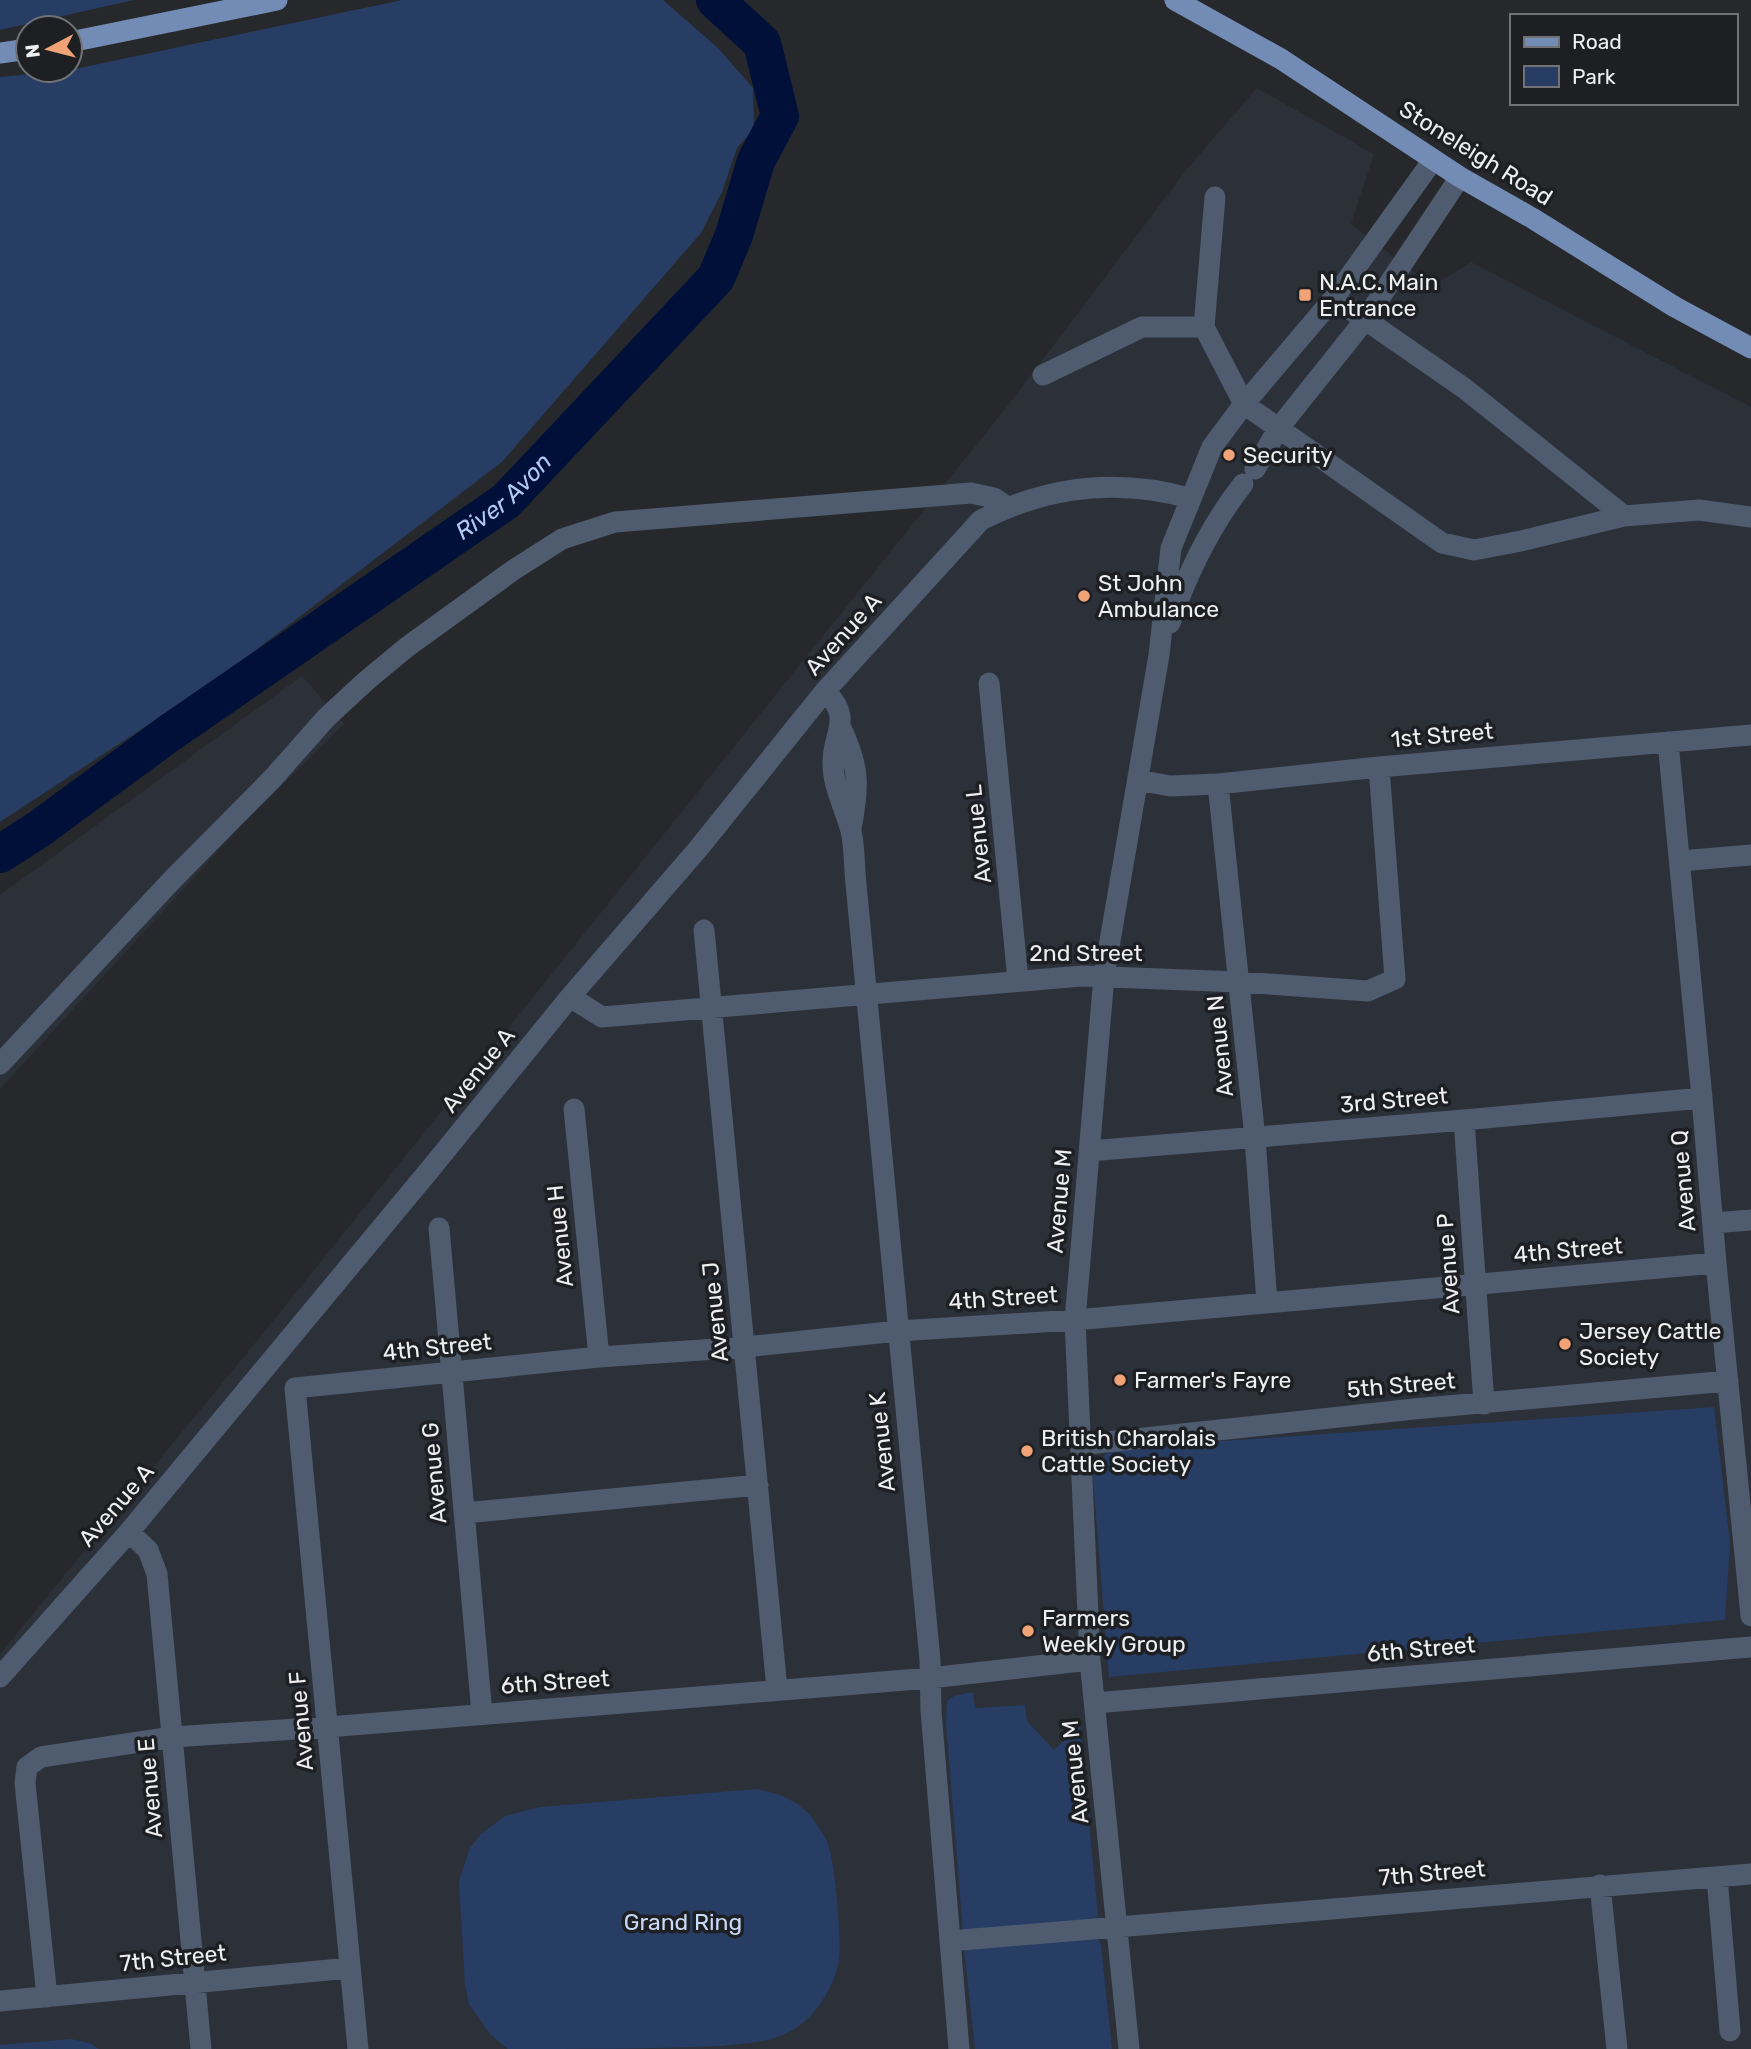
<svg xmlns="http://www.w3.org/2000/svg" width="1751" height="2049" viewBox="0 0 1751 2049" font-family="Rubik,sans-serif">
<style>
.built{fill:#2b3039}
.green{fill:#273d63}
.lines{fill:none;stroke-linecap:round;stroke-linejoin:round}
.river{stroke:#001038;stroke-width:38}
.minor{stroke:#4f5b6f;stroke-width:21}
.major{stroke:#738cb6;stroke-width:21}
.poi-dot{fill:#efa377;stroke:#1d1f22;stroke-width:2.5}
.labels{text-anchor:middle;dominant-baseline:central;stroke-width:7;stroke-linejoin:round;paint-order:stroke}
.street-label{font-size:23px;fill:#edeff1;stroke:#1d1f22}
.poi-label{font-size:23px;fill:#edeff1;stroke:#1d1f22;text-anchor:start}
.park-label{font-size:23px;fill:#c9daf8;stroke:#1d1f22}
.water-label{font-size:24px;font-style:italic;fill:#b0c9f5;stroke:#1d1f22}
</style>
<rect width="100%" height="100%" fill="#26282c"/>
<path class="built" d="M1257,88L1374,154L1351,224L1432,286L1471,262L1751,407V2049H0V1654L269,1326L1009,404L1187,169Z
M302,676L344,724L240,827L0,1089V895Z"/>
<path class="green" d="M0,0H134L0,30Z
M402,0H663L718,48L753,88L754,129L737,148L722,192L701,233L502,462L218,679L0,822V77L70,70Z
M1714,1407L1730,1543L1725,1620L1109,1677L1092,1466L1106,1454L1136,1447Z
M973,1692L975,1708L1025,1705L1027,1721L1054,1750L1080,1726L1098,1915L1095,1920L963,1932L946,1725L947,1701L954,1696Z
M756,1789C776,1793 793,1798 808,1813C816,1822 824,1834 828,1844C835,1863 843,1947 838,1966C832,1989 815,2018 793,2030C771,2043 746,2043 721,2046C651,2049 579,2049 508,2049L490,2034L469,2004L465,1985L459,1881L470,1848L481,1834L505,1816L540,1807Z
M1097,1937L1101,1945L1112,2049H975L964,1949Z
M71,2039L90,2043L99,2049H0V2045Z"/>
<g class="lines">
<path class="river" id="s1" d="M0,854L39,829L168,734L506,501L716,278L734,235L756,161L780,116L762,43L715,0"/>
<path class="minor" d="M1334,298L1464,388L1624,516
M1204,327L1215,197
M1043,375L1142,327H1204L1244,404L1442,543L1474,550L1521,541L1624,516L1699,510L1751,517
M1255,469L1278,429L1365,320L1460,177
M1170,623C1187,574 1211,525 1243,484
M989,683L1018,980
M825,691C853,718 834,731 833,760C832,786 845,807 851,831C855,848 854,867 856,884C882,1142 905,1401 930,1660L931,1711L959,2049
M841,728C860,768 859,786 851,829
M1668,742L1702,1098L1716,1263L1751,1616
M1138,780L1170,786L1218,784L1379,767L1751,735
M1218,784L1255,1138L1267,1303
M1680,861L1751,855
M704,930L777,1689
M570,997L602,1017L1082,976L1240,982L1368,991L1395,979L1379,767
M0,1064L173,879L273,778L326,718L366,681L407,647L512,571L562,539L615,522L971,493L994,498L1007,507
M574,1109L599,1357
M1464,1120L1484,1404
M1089,1151L1464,1120L1702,1098
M1713,1223L1751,1220
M439,1228L482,1714
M295,1388L599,1357L745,1347L898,1331L1075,1320L1716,1263
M295,1388L358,2049
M1079,1445L1414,1409L1728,1381
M464,1513L758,1485
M129,1532L148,1550L157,1574L201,2049
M0,1677L129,1532L432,1167L570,997L698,849L825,691L981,520C1048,486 1117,478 1189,498
M1095,1703L1751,1647
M1717,1877L1730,2031
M1600,1885L1617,2049
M950,1941L1751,1874
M47,1997L25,1783L27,1767L41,1757L172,1737L328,1727L930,1678L1090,1660
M0,2001L350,1968
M1129,2049L1090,1660L1075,1320L1104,976L1159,655L1171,548L1212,447L1244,404L1334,298L1433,160"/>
<path class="major" d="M1175,0L1281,59L1460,177L1532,218L1675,307L1751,348
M70,42L277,0
M0,53L28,49"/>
</g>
<g class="poi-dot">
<rect x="1298" y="288" width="14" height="14" rx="3.5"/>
<circle cx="1229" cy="455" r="7"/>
<circle cx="1084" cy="596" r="7"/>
<circle cx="1565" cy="1344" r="7"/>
<circle cx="1120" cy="1380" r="7"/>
<circle cx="1027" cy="1451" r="7"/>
<circle cx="1028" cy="1631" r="7"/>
</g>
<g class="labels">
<g class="street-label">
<text transform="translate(1476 153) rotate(32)">Stoneleigh Road</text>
<text transform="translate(843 634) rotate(-48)">Avenue A</text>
<text transform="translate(1442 735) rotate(-5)">1st Street</text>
<text transform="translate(978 834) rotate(-96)">Avenue L</text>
<text x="1086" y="953">2nd Street</text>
<text transform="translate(1220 1046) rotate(-96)">Avenue N</text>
<text transform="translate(478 1070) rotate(-51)">Avenue A</text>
<text transform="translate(1394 1100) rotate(-5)">3rd Street</text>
<text transform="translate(1683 1181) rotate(-95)">Avenue Q</text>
<text transform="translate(1059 1201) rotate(-85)">Avenue M</text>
<text transform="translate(560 1236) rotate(-96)">Avenue H</text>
<text transform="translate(1568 1250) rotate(-5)">4th Street</text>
<text transform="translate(1448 1264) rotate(-94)">Avenue P</text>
<text transform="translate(1003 1298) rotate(-4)">4th Street</text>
<text transform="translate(715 1312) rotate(-96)">Avenue J</text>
<text transform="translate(437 1347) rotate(-6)">4th Street</text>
<text transform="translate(1401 1385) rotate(-5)">5th Street</text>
<text transform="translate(882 1442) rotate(-96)">Avenue K</text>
<text transform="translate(434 1473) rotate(-95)">Avenue G</text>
<text transform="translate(116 1505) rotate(-49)">Avenue A</text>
<text transform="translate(1421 1649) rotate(-5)">6th Street</text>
<text transform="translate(555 1682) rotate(-4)">6th Street</text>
<text transform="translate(301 1721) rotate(-95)">Avenue F</text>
<text transform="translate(1075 1772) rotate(-96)">Avenue M</text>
<text transform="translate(150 1788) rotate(-95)">Avenue E</text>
<text transform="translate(1432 1873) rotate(-5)">7th Street</text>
<text transform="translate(173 1958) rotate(-6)">7th Street</text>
</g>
<g class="poi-label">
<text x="1319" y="282">N.A.C. Main<tspan x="1319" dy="26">Entrance</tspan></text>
<text x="1243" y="455">Security</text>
<text x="1098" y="583">St John<tspan x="1098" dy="26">Ambulance</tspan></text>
<text x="1579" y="1331">Jersey Cattle<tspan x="1579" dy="26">Society</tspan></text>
<text x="1134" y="1380">Farmer's Fayre</text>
<text x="1041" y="1438">British Charolais<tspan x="1041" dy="26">Cattle Society</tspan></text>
<text x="1042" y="1618">Farmers<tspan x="1042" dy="26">Weekly Group</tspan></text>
</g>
<g class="park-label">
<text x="683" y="1922">Grand Ring</text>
</g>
<g class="water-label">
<text stroke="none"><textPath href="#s1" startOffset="618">River Avon</textPath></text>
</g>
</g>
<rect x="1510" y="14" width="228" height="91" fill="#1d1f22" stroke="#707275" stroke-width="2"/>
<rect x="1524" y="37" width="35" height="10" fill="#738cb6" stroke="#707275" stroke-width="2"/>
<text x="1572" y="49" font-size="21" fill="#edeff1">Road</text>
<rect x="1524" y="66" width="35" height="21" fill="#273d63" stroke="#707275" stroke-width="2"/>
<text x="1572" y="84" font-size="21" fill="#edeff1">Park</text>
<g transform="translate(49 49) rotate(263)"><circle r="33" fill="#1d1f22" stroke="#707275" stroke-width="2"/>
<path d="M0-5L12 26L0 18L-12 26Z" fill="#efa377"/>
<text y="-10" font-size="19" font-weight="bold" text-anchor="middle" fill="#edeff1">N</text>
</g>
</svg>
